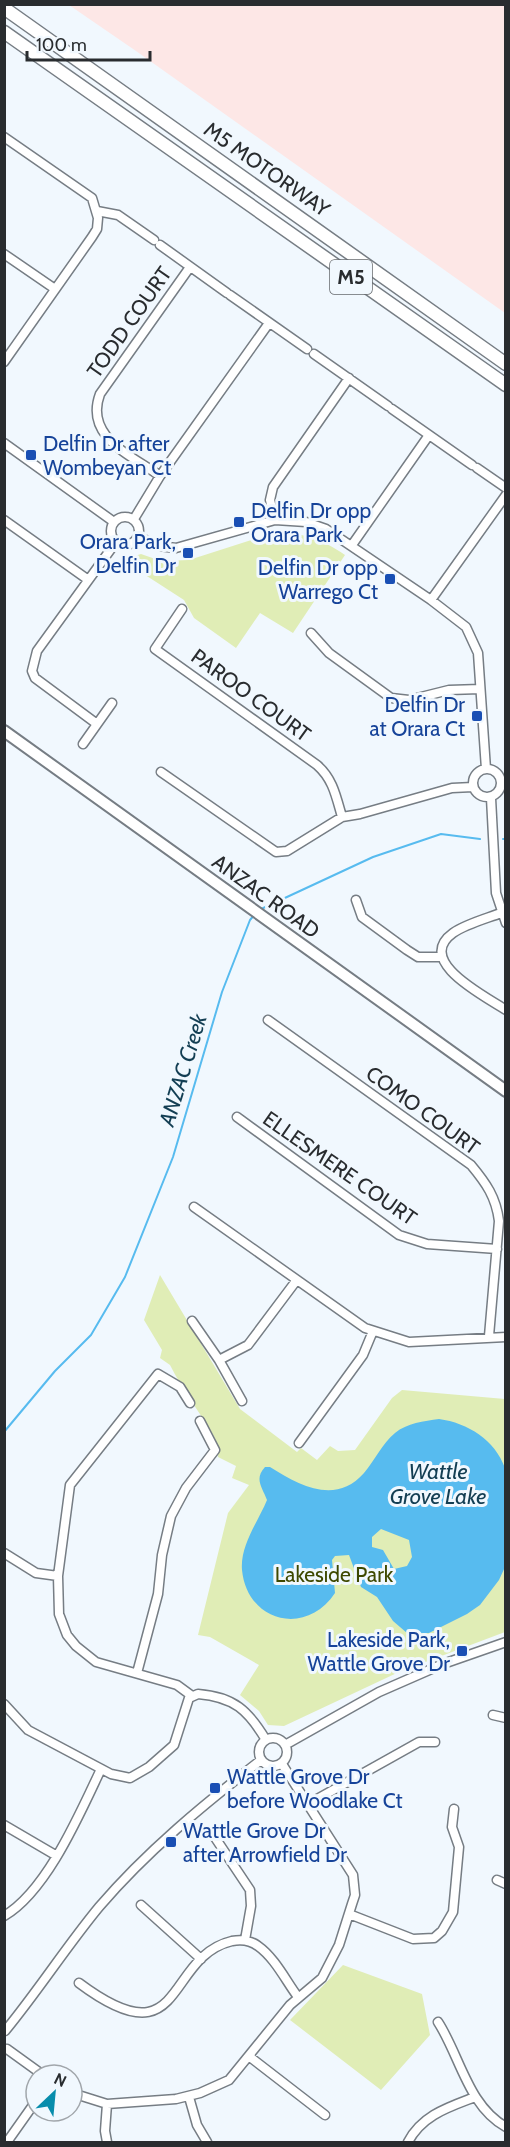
<svg xmlns="http://www.w3.org/2000/svg" width="510" height="2147" viewBox="0 0 510 2147" font-family="Cabin,sans-serif">
<style>
.industrial{fill:#fde7e6}
.green{fill:#e0edb6}
.water{fill:#57bbef;fill-rule:evenodd}
.lines{fill:none;stroke-linecap:round;stroke-linejoin:round}
.stream{stroke:#57bbef;stroke-width:2}
.minor-casing{stroke:#767d84;stroke-width:11}
.major-casing{stroke:#767d84;stroke-width:14}
.highway-casing{stroke:#767d84;stroke-width:15}
.minor{stroke:#fff;stroke-width:8}
.major{stroke:#fff;stroke-width:10}
.highway{stroke:#fff;stroke-width:12}
.transit-dot{fill:#1a4fb4;stroke:#f1f8fe;stroke-width:2}
.labels{text-anchor:middle;dominant-baseline:central;stroke-width:6;stroke-linejoin:round;paint-order:stroke}
.shield{fill:#f1f8fe;stroke:#65696d;stroke-width:1.5}
.shield-label{font-size:20px;font-weight:bold;fill:#292c2f}
.street-label{font-size:21px;fill:#292c2f;stroke:#f1f8fe}
.transit-label{font-size:21px;fill:#164399;stroke:#f1f8fe;text-anchor:start}
.park-label{font-size:21px;fill:#3d4800;stroke:#f1f8fe}
.water-label{font-size:22px;font-style:italic;fill:#133e53;stroke:#f1f8fe}
</style>
<rect width="100%" height="100%" fill="#f1f8fe"/>
<path class="industrial" d="M69,5H505V313L136,51Z"/>
<path class="green" d="M276,532C303,533 322,539 345,555L293,633L260,613L236,648L194,618L184,600L122,560L141,554L161,561L189,560Z
M160,1275L240,1409L297,1452L301,1448L317,1460L330,1446L338,1451L355,1450L392,1398L402,1390L505,1399V1632L399,1672L284,1726L268,1725L259,1711L240,1695L259,1665L210,1637L198,1635L228,1513L249,1485L232,1478L236,1466L218,1457L216,1441L212,1433C198,1410 181,1387 170,1365L160,1358L162,1350L144,1320Z
M343,1965L422,1994L430,2035L381,2090L290,2020Z"/>
<path class="water" d="M439,1419C468,1423 495,1440 505,1468V1567L499,1580L480,1605L467,1614L429,1633H407L393,1621L377,1597L361,1587L349,1555L335,1556L332,1560L335,1593C306,1637 247,1622 242,1570C240,1545 258,1522 267,1500C262,1487 254,1479 265,1467H270C300,1486 336,1505 364,1473C375,1460 382,1444 395,1433C407,1423 424,1421 439,1419ZM381,1529L409,1540L412,1557L407,1566L394,1569L383,1550L372,1547V1537Z"/>
<g class="lines">
<path class="stream" d="M503,839H506
M259,910L373,857L441,834L480,839
M4,1432L55,1371L91,1335L125,1277L173,1157L222,992L250,920L255,914"/>
<g class="minor-casing">
<path id="minor" d="M4,137L92,198L98,218L97,229L92,237L4,362
M97,211L118,215L154,240
M160,245L227,293
M4,254L55,289
M230,295L307,349
M314,354L388,406
M392,409L472,465
M4,443L114,522
M477,468L506,488
M160,476C131,455 84,437 100,394L190,267
M111 531a14 14 0 1 1 28 0a14 14 0 1 1-28 0Z
M134,519L160,476L269,323
M4,520L87,579
M275,520L270,500L273,487L349,378
M139,537L159,546L176,548L275,520L306,522L326,529L431,600L466,627L478,653L486,769
M352,545L429,435
M431,600L506,495
M182,609L155,649L317,765C333,779 336,796 342,817
M311,633L329,653L391,698L409,700L449,690L480,689
M97,724L35,678L32,671L37,651L116,542
M83,744L112,703
M473 783a14 14 0 1 1 28 0a14 14 0 1 1-28 0Z
M161,772L276,852L287,851L342,817L360,814L452,788L473,787
M491,798L496,893L506,923
M356,900L362,917L407,950L418,957H440
M501,913C485,919 466,924 453,933C414,961 485,996 506,1010
M268,1020L471,1165C486,1183 496,1197 499,1221L489,1336
M237,1117L399,1235L427,1244L497,1249
M194,1207L365,1328L409,1342L506,1337
M192,1321L219,1360L242,1401
M219,1360L248,1345L296,1281
M190,1403L180,1387L158,1374L70,1485L58,1576L59,1614L67,1635L76,1646L96,1662L177,1685L192,1696
M299,1443L363,1355L373,1331
M4,1553L36,1573L58,1576
M137,1673L158,1594L162,1555L171,1516L186,1488L215,1450L200,1421
M4,1704L28,1730L111,1774L130,1778L149,1767L174,1745L189,1698L198,1694C234,1697 248,1710 266,1740
M493,1715L506,1718
M259 1752a14 14 0 1 1 28 0a14 14 0 1 1-28 0Z
M285,1745L379,1692L443,1664L506,1642
M310,1803L419,1742H435
M4,1825L57,1856
M214,1836L250,1890L251,1906L245,1940
M497,1880L506,1884
M141,1905L201,1959
M349,1914L413,1939L434,1938L442,1931L453,1912L459,1847L452,1827L454,1809
M4,1916C47,1891 80,1813 101,1769
M79,1983C186,2063 164,1957 232,1941C242,1939 250,1940 258,1946C275,1958 286,1981 298,1997
M438,2022C460,2056 468,2106 506,2127
M5,2031C38,1991 66,1947 99,1907C147,1851 203,1805 261,1760
M7,2049L43,2075
M250,2057L325,2115
M72,2093L107,2104L176,2099L200,2093L229,2080L290,2005L322,1978L339,1945L352,1904L355,1895L353,1875L282,1764
M189,2097L197,2125L207,2142
M107,2104L105,2131L107,2142
M7,2142L36,2101
M408,2142C422,2115 449,2107 475,2097"/>
</g>
<g class="major-casing">
<path id="major" d="M4,731L506,1091"/>
</g>
<g class="highway-casing">
<path id="highway" d="M4,8L506,364
M4,32L506,385"/>
</g>
<use href="#minor" class="minor"/>
<use href="#major" class="major"/>
<use href="#highway" class="highway"/>
</g>
<g class="transit-dot">
<rect x="25" y="449" width="12" height="12" rx="3"/>
<rect x="233" y="516" width="12" height="12" rx="3"/>
<rect x="182" y="547" width="12" height="12" rx="3"/>
<rect x="384" y="573" width="12" height="12" rx="3"/>
<rect x="471" y="710" width="12" height="12" rx="3"/>
<rect x="456" y="1645" width="12" height="12" rx="3"/>
<rect x="209" y="1782" width="12" height="12" rx="3"/>
<rect x="165" y="1836" width="12" height="12" rx="3"/>
</g>
<g class="labels">
<rect class="shield" x="330" y="260" width="42" height="34" rx="4.5"/>
<g class="shield-label">
<text x="351" y="277">M5</text>
</g>
<g class="street-label">
<text transform="translate(267 169) rotate(35)">M5 MOTORWAY</text>
<text transform="translate(129 322) rotate(-55)">TODD COURT</text>
<text transform="translate(251 695) rotate(36)">PAROO COURT</text>
<text transform="translate(266 896) rotate(36)">ANZAC ROAD</text>
<text transform="translate(423 1110) rotate(36)">COMO COURT</text>
<text transform="translate(340 1168) rotate(35)">ELLESMERE COURT</text>
</g>
<g class="transit-label">
<text x="43" y="443">Delfin Dr after<tspan x="43" dy="24">Wombeyan Ct</tspan></text>
<text x="251" y="510">Delfin Dr opp<tspan x="251" dy="24">Orara Park</tspan></text>
<text x="176" y="541" text-anchor="end">Orara Park,<tspan x="176" dy="24">Delfin Dr</tspan></text>
<text x="378" y="567" text-anchor="end">Delfin Dr opp<tspan x="378" dy="24">Warrego Ct</tspan></text>
<text x="465" y="704" text-anchor="end">Delfin Dr<tspan x="465" dy="24">at Orara Ct</tspan></text>
<text x="450" y="1639" text-anchor="end">Lakeside Park,<tspan x="450" dy="24">Wattle Grove Dr</tspan></text>
<text x="227" y="1776">Wattle Grove Dr<tspan x="227" dy="24">before Woodlake Ct</tspan></text>
<text x="183" y="1830">Wattle Grove Dr<tspan x="183" dy="24">after Arrowfield Dr</tspan></text>
</g>
<g class="park-label">
<text x="334" y="1574">Lakeside Park</text>
</g>
<g class="water-label">
<text transform="translate(183 1070) rotate(-73)">ANZAC Creek</text>
<text x="438" y="1471">Wattle<tspan x="438" dy="25">Grove Lake</tspan></text>
</g>
</g>
<rect width="510" height="2147" fill="none" stroke="#292c2f" stroke-width="12"/>
<g transform="translate(54 2093) rotate(26)"><circle r="28" fill="#f1f8fe" stroke="#a1a6ab" stroke-width="1.5"/>
<path d="M0-4.5L10 22L0 15L-10 22Z" fill="#088dac"/>
<text y="-9" font-size="16" font-weight="bold" text-anchor="middle" fill="#292c2f">N</text>
</g>
<path d="M27 51v9h123v-9" fill="none" stroke="#292c2f" stroke-width="3"/>
<text x="36" y="51" font-size="18" fill="#292c2f" stroke="#f1f8fe" stroke-width="4.5" paint-order="stroke">100 m</text>
</svg>
